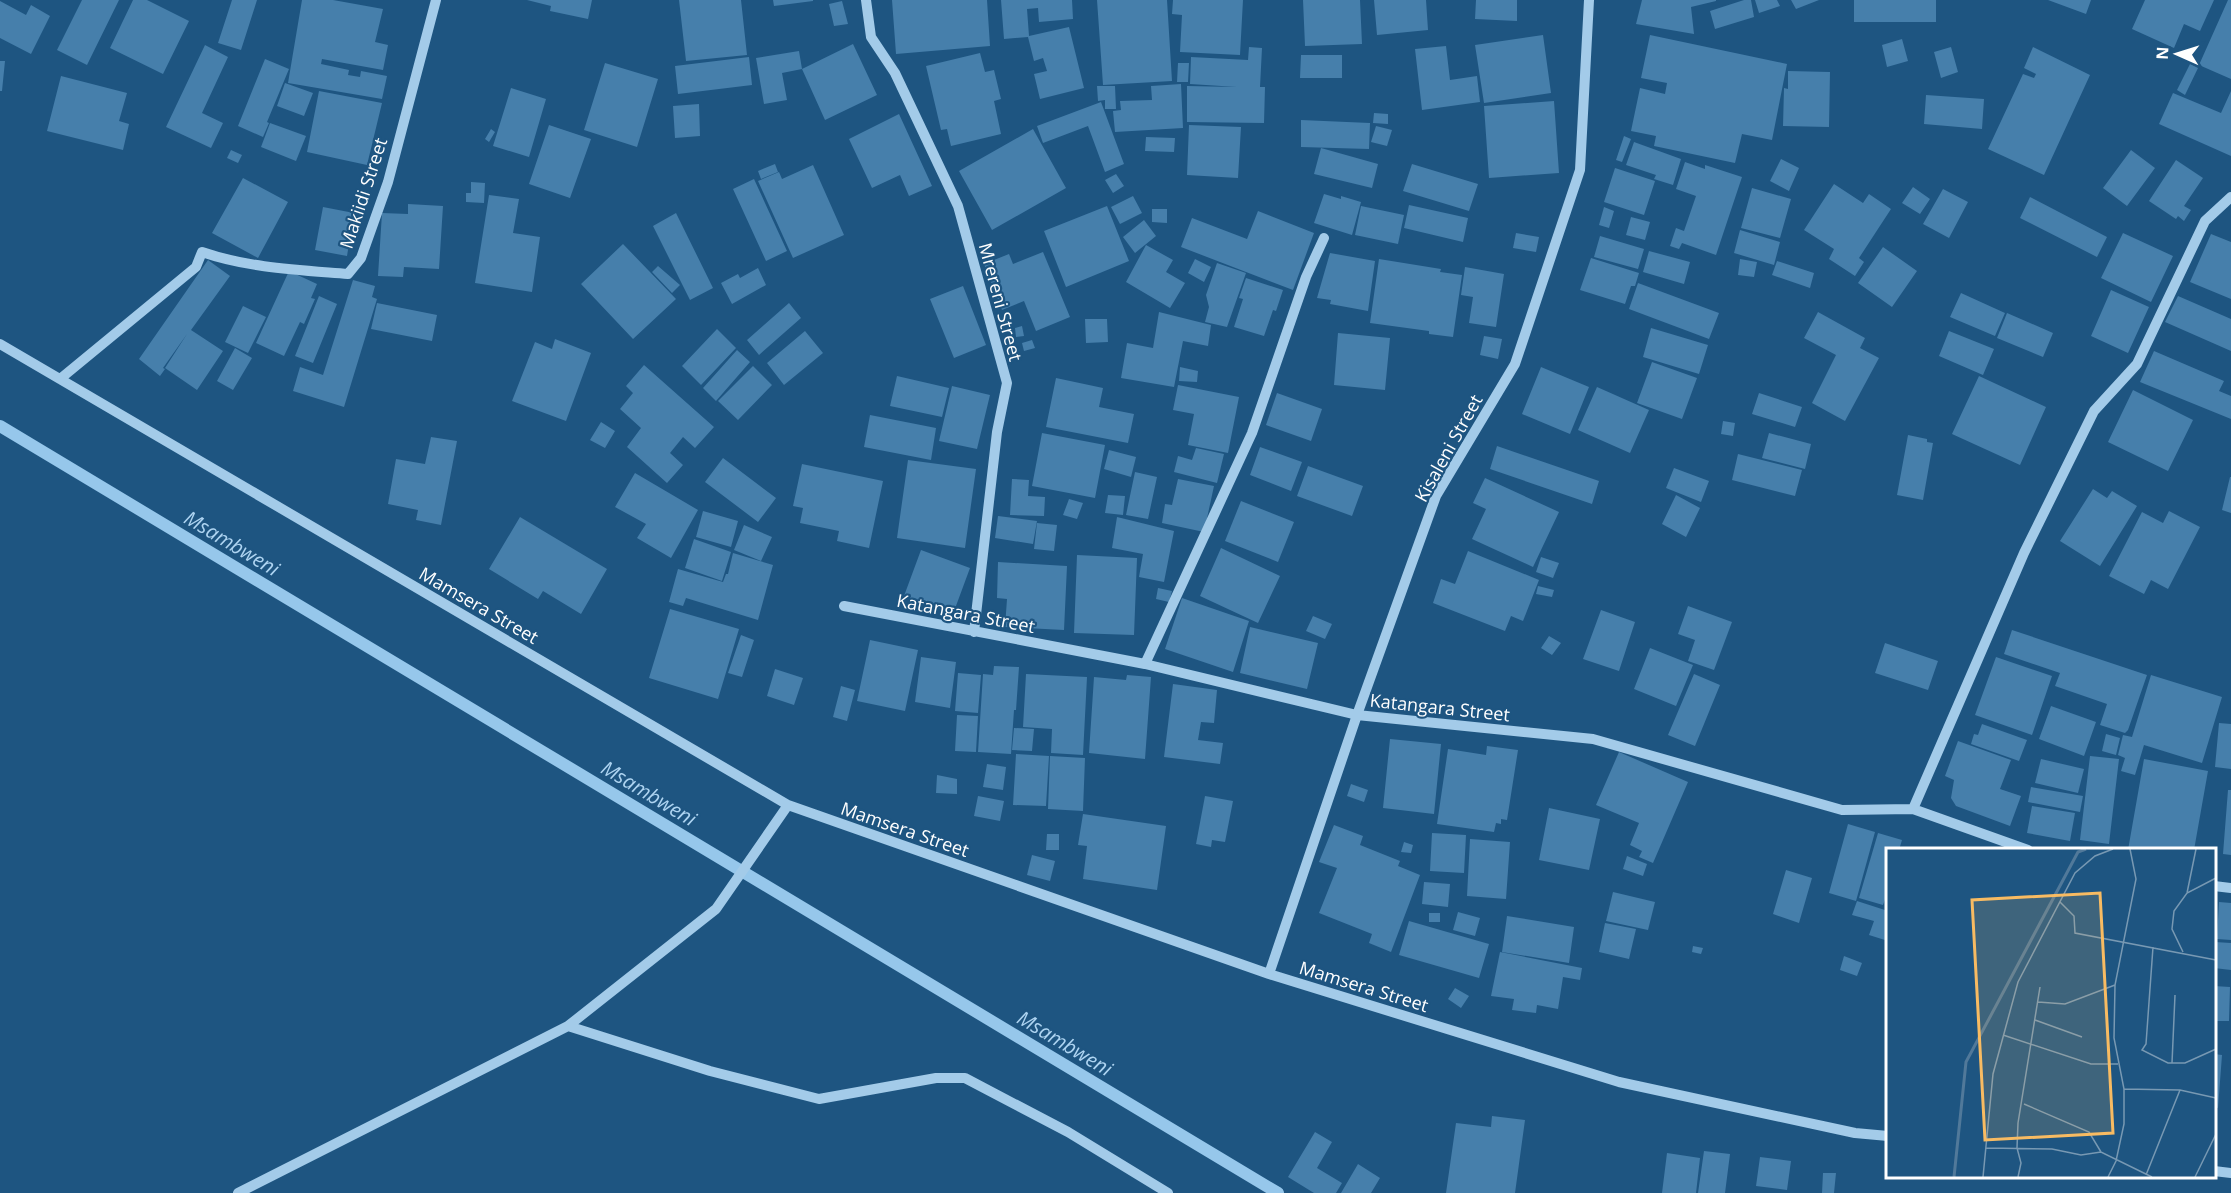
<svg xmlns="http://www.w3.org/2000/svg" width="2231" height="1193" viewBox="0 0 2231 1193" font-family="'Open Sans',sans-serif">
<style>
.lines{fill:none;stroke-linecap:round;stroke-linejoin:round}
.stream{stroke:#96c7eb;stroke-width:12}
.building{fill:#467fab}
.minor{stroke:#a3cbe9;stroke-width:10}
.labels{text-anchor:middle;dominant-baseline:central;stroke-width:4.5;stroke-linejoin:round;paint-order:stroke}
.street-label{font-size:18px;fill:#fff;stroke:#1e5581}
.water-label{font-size:20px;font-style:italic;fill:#aed4f1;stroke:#1e5581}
.inset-river{fill:none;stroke:#51799a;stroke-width:3}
.inset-road{fill:none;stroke:#7899b3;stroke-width:1.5}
.view{fill:#f8bb62;fill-opacity:0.15;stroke:#f8bb62;stroke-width:3}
.inset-edge{fill:none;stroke:#fff;stroke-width:3}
</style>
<rect width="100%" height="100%" fill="#1e5581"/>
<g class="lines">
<path class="stream" d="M0,426L1278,1193"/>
</g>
<path class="building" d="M82,0H119L87,65L57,50Z
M133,0H147L189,21L163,74L110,48Z
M232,0H257L241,50L218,43Z
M302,0H333L383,9L375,42L388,45L383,70L322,59L321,64L349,70L348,75L360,77L361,71L387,76L382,99L288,83Z
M527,0H592L588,19L550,11L551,6Z
M679,0H741L747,55L686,61Z
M773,0H813V1L774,6Z
M892,0H987L990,46L896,54Z
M1001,0H1072L1073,19L1039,22L1038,8L1027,9L1029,36L1069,27L1084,88L1040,99L1034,74L1047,71L1043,58L1034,61L1028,37L1004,39Z
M1097,0H1167L1172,81L1103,85Z
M1173,0H1243L1240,55L1180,52L1182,15L1172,14Z
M1303,0H1360L1362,44L1305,46Z
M1374,0H1426L1428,30L1377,35Z
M1476,0H1517V21L1475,19Z
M1642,0H1716V1L1691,7L1694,34L1636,24Z
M1744,0H1751L1754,17L1715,29L1710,11Z
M1755,0H1777L1780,6L1759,13Z
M1791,0H1819L1796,9Z
M1854,0H1936V22H1854Z
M2048,0H2091L2086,14Z
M2145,0H2214L2200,31L2184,24L2174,48L2132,29Z
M2228,0H2231V79L2199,65Z
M0,1L26,15L31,5L50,16L31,54L0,38Z
M842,1L848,24L834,26L829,4Z
M1543,35L1551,93L1484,103L1475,45Z
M1650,35L1787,64L1772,140L1742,134L1735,163L1654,146L1656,136L1631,131L1640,88L1665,94L1667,83L1641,78Z
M1902,39L1908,61L1887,67L1882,45Z
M853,44L877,95L825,120L802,69L782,73L787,100L764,104L756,58L799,51L802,69Z
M205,45L228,57L202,113L223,123L211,148L166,127Z
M1446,46L1450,80L1477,76L1480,102L1422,110L1415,49Z
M1249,47L1262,48L1260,87H1265L1264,123L1187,122V86L1237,87L1190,84L1191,57L1248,60Z
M1951,47L1958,72L1941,78L1934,52Z
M2033,47L2090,75L2044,175L1988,149L2023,74L2034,78L2036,74L2024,68Z
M980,53L985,72L994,70L1001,99L994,101L1001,134L951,146L947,129L941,130L926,66Z
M1301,55H1342V78H1300Z
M749,57L752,85L678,94L675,66Z
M265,59L289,69L267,122L269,123L263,137L238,126Z
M0,61H5L2,91H0Z
M605,63L658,79L637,147L584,130Z
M1178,63H1189L1188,82H1177Z
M2190,64L2198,68L2185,95L2177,90Z
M1788,71L1830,72L1829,127L1783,126L1784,88L1788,89Z
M61,76L127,93L119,121L129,124L123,150L47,131Z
M285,83L313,93L304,116L277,106Z
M1181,84L1183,128L1115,132L1113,111L1121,110L1120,101L1152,100L1151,86Z
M1097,86H1115L1116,109H1105V100L1098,101Z
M511,88L546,99L529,157L493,146Z
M319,91L382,103L367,165L307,152Z
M2231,91V156L2159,124L2173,93L2221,113Z
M1926,95L1984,99L1982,129L1924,124Z
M1554,101L1559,173L1489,178L1484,106Z
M1101,102L1124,164L1105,172L1088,126L1043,143L1037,126Z
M699,104L700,136L675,138L673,106Z
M1374,113L1388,114V124L1373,123Z
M899,114L932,186L909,196L900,175L872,188L849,139Z
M1301,120L1370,123L1369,149L1301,147Z
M270,123L306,136L296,161L261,147Z
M549,125L591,139L570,198L529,184Z
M1189,125L1241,127L1238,178L1187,175Z
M1376,126L1392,130L1387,146L1371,142Z
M491,129L495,132L489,142L485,139Z
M1033,129L1066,188L992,230L959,171Z
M1624,136L1631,139L1622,162L1616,160Z
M1146,137L1175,138L1174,152L1145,151Z
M1634,142L1681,159L1673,185L1654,179L1656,175L1626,165Z
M1321,148L1378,164L1372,188L1314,174Z
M231,150L242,155L238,163L227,158Z
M2131,150L2155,168L2127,206L2103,188Z
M1781,159L1799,168L1789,191L1770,181Z
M2176,160L2203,178L2184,206L2191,210L2184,221L2178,216L2176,219L2149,201Z
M1685,162L1705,169V165L1742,177L1716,255L1682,243L1679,249L1670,246L1676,228L1684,231L1696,196L1676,189Z
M775,164L778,172L761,179L758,171Z
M1412,164L1478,184L1469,211L1403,191Z
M813,165L844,235L793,258L758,181L779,172L782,179Z
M1615,168L1655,181L1644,215L1604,202Z
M1116,174L1124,186L1113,193L1105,180Z
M243,178L288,202L258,258L212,233Z
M754,179L787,251L766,261L733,189Z
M471,182L485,183L484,203L466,202V193H471Z
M1834,184L1863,203L1869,194L1891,209L1859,258L1864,262L1855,276L1829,259L1834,249L1804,230Z
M1913,187L1930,199L1920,214L1902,203Z
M1752,188L1791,199L1780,238L1741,228Z
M1943,189L1968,202L1949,238L1923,224Z
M1324,194L1341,199V196L1361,202L1352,235L1314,223Z
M489,195L519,199L513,233L540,237L532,292L475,283Z
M1133,196L1142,213L1120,224L1111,207Z
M2030,197L2107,237L2097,257L2020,218Z
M408,204L443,206L439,269L404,267L403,277L378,276L382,213L408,214Z
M1409,205L1468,218L1463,242L1404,228Z
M1107,206L1129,261L1066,287L1044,231Z
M1361,206L1404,215L1398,244L1355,235Z
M323,207L354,213L347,256L315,250Z
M1604,207L1614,211L1609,228L1599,225Z
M1152,209H1167V223L1152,222Z
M1258,211L1314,233L1293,290L1181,247L1192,218L1247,239Z
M676,213L713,288L690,300L653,226Z
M1631,217L1650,222L1645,240L1626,235Z
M1144,220L1156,236L1135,253L1123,237Z
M1740,230L1780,242L1774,265L1734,253Z
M1516,233L1539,237L1536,252L1513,248Z
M2123,233L2173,256L2151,302L2101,278Z
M2211,234L2231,242V299L2190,282Z
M1600,236L1644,249L1638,269L1594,257Z
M623,244L676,299L633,339L581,284Z
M1146,245L1173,260L1166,272L1185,283L1170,308L1126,282Z
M1883,247L1917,271L1892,307L1858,283Z
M1649,251L1690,262L1684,284L1643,272Z
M1043,252L1070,317L1036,331L1024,301L1002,310L984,264L1009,254L1013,264Z
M1330,253L1375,261L1368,311L1330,304L1331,300L1317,298Z
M1591,258L1639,273L1635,286H1631L1625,304L1580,290Z
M1195,259L1211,267L1204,282L1188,273Z
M1379,259L1441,269L1440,272L1462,275L1453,337L1429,334V331L1370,323Z
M1740,259L1757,262L1754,277L1738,275Z
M208,260L230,276L191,330L223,351L197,390L165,368L187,334L163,368L165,369L160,376L139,359Z
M1777,261L1814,273L1810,288L1772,275Z
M1217,263L1246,273L1227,327L1205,322L1209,307L1206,295Z
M658,266L680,285L672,293L652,272Z
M1465,267L1504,274L1496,327L1469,323L1473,297L1461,295Z
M758,268L766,285L732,304L721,283L738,274L740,278Z
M289,271L317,284L311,298L315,299L304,324L300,322L284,356L256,343Z
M1246,278L1283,290L1276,311L1273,310L1264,336L1234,327L1243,299L1239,298Z
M353,280L375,286L372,297L377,299L344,407L293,391L300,367L323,375Z
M1638,283L1719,313L1709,339L1629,309Z
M963,286L986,345L954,358L930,299Z
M2111,290L2149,307L2128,353L2091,336Z
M1961,293L2005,313L1995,336L1950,317Z
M319,296L337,304L313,363L295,356Z
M2178,296L2231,319V351L2165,322Z
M377,303L437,315L432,341L371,329Z
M789,303L801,318L759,355L747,340Z
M243,306L266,317L248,353L225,342Z
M1159,312L1211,325L1208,346L1183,341L1174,387L1121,378L1127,343L1153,348Z
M1818,312L1865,338L1860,348L1879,358L1845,421L1812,403L1836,355L1804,338Z
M2007,313L2053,333L2043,357L1997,338Z
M1085,319H1107L1108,342L1086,343Z
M1022,326L1024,336L1016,337L1015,328Z
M1651,328L1708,345L1699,374L1643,357Z
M717,329L736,348L701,385L682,366Z
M805,331L823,353L784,385L767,363Z
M1949,331L1994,349L1983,375L1939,356Z
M1338,333L1390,338L1385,390L1334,385Z
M1484,336L1502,339L1498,359L1480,355Z
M555,339L591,353L566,421L512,401L535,342L552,349Z
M1032,340L1035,348L1024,351L1022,343Z
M235,348L252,358L233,390L217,381Z
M737,350L750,362L716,401L703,388Z
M2154,351L2224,381L2219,391L2231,396V419L2140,382Z
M1652,362L1697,378L1682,419L1637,403Z
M644,365L714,427L695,448L683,437L670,453L683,465L667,483L627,447L641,428L620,409L633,393L626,386Z
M753,366L772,385L738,420L718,401Z
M1180,367L1198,371L1197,382L1179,381Z
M1541,367L1589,387L1570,434L1522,414Z
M897,376L949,388L942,417L890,406Z
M1979,376L2046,407L2020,465L1952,434Z
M1056,378L1103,388L1099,407L1134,414L1128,443L1046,427Z
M1178,385L1239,397L1228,453L1188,445L1194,414L1173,410Z
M952,386L990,395L977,449L939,441Z
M1597,387L1649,410L1630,453L1578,430Z
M2133,390L2193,420L2168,471L2108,442Z
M1277,393L1322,409L1311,441L1266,425Z
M1759,393L1802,407L1795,427L1752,414Z
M870,415L936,428L931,460L864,447Z
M1723,421L1735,423L1733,436L1721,434Z
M601,422L615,431L605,448L590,440Z
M1042,433L1105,445L1095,498L1032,486Z
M1769,433L1811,444L1805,469L1762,458Z
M1908,435L1927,439V442L1933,443L1923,500L1897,495Z
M431,437L457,441L441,525L416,520L418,510L388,504L396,459L425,464Z
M1497,446L1599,481L1592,504L1490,469Z
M1260,447L1302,462L1291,491L1250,475Z
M1196,448L1224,454L1217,483L1174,472L1178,456L1192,460Z
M1109,450L1136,457L1131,477L1104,469Z
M1738,454L1802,470L1795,496L1732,480Z
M723,458L776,498L758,522L705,482Z
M908,460L976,469L965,548L897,538Z
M802,464L883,481L869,548L837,541L839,531L800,523L803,508L793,506Z
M1308,466L1363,486L1352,516L1297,496Z
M1674,468L1709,481L1701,502L1666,488Z
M1135,472L1157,477L1148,519L1126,515Z
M635,473L698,510L671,558L637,538L646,524L615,507Z
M2230,477H2231V513L2222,510Z
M1485,478L1559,512L1533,567L1472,539L1486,509L1473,503Z
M1012,479L1029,480L1028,496L1045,497L1044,516L1010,515Z
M1178,479L1214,486L1204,532L1162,523L1165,504L1172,505Z
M2093,489L2107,498L2112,491L2137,506L2100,566L2060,541Z
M1108,495L1125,496L1123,515L1105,513Z
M1676,495L1700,508L1686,537L1662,524Z
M1069,499L1083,503L1077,519L1063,515Z
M1241,501L1294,522L1278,562L1225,541Z
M703,511L738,521L731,547L696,537Z
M2169,511L2200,527L2168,589L2151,580L2144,594L2109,576L2142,512L2163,523Z
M998,516L1037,521L1033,544L995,538Z
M520,517L607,569L581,614L543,591L538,599L489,569Z
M1117,517L1174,531L1164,582L1139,577L1143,554L1112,548Z
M1037,523L1057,525L1054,551L1034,549Z
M744,525L772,537L761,561L734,550Z
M694,539L731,552L722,581L685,568Z
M1221,548L1280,576L1258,623L1200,596Z
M921,550L970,568L953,614L904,596Z
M1468,551L1539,580L1523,621L1511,616L1505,631L1433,603L1441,579L1455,584Z
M733,553L773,565L758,620L686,598L683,606L669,602L678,569L723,582L726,574H728Z
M1077,555L1137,558L1134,635L1074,633Z
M1541,557L1559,563L1553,578L1536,572Z
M998,562L1067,566L1064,630L1005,627L1007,599L997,598Z
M1538,586L1554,590L1552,597L1536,594Z
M1158,588L1172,591L1169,602L1156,599Z
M1182,598L1249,621L1233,672L1165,649Z
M1688,606L1732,622L1714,670L1688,661L1695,640L1678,634Z
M670,609L739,629L718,699L649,678Z
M1601,610L1635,622L1619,671L1583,659Z
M1313,616L1332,624L1325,639L1306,631Z
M1250,627L1318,643L1307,689L1240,673Z
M2012,630L2147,675L2128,730L2125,733L2100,725L2107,704L2055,686L2060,673L2004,654Z
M741,635L754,640L742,677L728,673Z
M1549,636L1561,643L1552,655L1541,648Z
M870,640L918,650L905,711L857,701Z
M1885,643L1938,661L1928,690L1875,673Z
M1650,648L1693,665L1676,706L1634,689Z
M921,657L956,662L950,708L915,702Z
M1996,657L2052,676L2032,735L1975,715Z
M994,666L1019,667L1016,710H1014L1011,754L978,752L983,674L993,675Z
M775,669L803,678L794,705L767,696Z
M958,673L981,675L978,713L955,711Z
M1026,674L1087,677L1083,755L1051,753L1052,729L1023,727Z
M1694,674L1720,685L1695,746L1668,735Z
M1127,675L1151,677L1145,759L1089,753L1094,677L1126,680Z
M2151,675L2222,697L2202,763L2144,745L2135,775L2121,771L2125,758L2118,755L2123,735L2132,737Z
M1173,684L1217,690L1214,723L1201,722L1198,740L1223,743L1220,764L1164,757Z
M841,686L855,690L847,721L833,717Z
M2051,706L2096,722L2084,756L2039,739Z
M957,715L978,716L976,752L955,751Z
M2219,723L2231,724V769L2215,767Z
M1982,724L2027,740L2019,761L1971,744L1974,734L1978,735Z
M1014,728L1034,729L1032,751L1012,750Z
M2106,734L2120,738L2116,755L2102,751Z
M1390,739L1441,744L1434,814L1383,808Z
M1958,741L2011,760L2000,789L2021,796L2010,826L1956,806L1951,798L1954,780L1945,776Z
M1487,746L1518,750L1507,820L1501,819V824L1496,823L1494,832L1437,824L1448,749L1486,755Z
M1619,752L1688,782L1653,863L1639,857L1642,851L1630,845L1639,823L1596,805Z
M1016,754L1049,756L1046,806L1013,805Z
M1050,756L1085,758L1083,811L1048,809Z
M2090,756L2119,759L2109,844L2080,840Z
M2041,759L2084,769L2078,793L2035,783Z
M2144,759L2208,771L2194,850H2128Z
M987,764L1006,767L1003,790L983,787Z
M937,775L957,779V794L936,793Z
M1351,784L1368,790L1364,802L1347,796Z
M2031,787L2083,796L2080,812L2028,802Z
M2228,790H2231V855L2223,854Z
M978,796L1004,801L1000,821L974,816Z
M1205,796L1233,801L1225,842L1212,840L1211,847L1196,844Z
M2032,806L2075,813L2070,841L2027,833Z
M1549,808L1600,819L1589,870L1539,860Z
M1083,814L1166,826L1157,890L1083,879L1087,846L1078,845Z
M1848,824L1875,832L1856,901L1829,893Z
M1334,825L1363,836L1360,845L1400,861L1398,866L1420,875L1391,952L1369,943L1372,934L1319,913L1337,868L1319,862Z
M1432,833L1466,835L1464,873L1430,871Z
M1878,833L1902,840L1899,850H1888V891L1883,905L1859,898Z
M1047,834H1059V850H1046Z
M1470,839L1510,842L1506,899L1467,896Z
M1404,842L1413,845L1411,853L1401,852Z
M1032,855L1055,861L1050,881L1027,875Z
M1627,856L1647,864L1643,876L1623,869Z
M1786,870L1812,878L1799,923L1773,914Z
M1424,882L1450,884L1448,907L1422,904Z
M1613,892L1655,902L1648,930L1606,921Z
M1857,901L1888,911V941L1869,935L1874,921L1852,915Z
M2219,902L2231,903V940L2217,939Z
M1458,912L1480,918L1475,936L1453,930Z
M1429,913H1440V922H1429Z
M1507,916L1574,927L1569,963L1502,952Z
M1409,921L1489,944L1479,978L1399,955Z
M1605,923L1636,929L1629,959L1599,952Z
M2215,942L2231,943V970L2214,968Z
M1693,946L1703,948L1701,954L1692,952Z
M1500,952L1582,968L1580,980L1563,977L1558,1009L1537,1005L1536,1013L1512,1010L1514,999L1491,996Z
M1844,956L1862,963L1857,976L1840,970Z
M2214,986L2230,987L2229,1021H2214Z
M1455,988L1469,996L1461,1008L1448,999Z
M2214,1054L2222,1055L2218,1108L2214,1107Z
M1492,1116L1525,1120L1515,1193H1446L1456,1123L1491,1127Z
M1315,1132L1332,1142L1317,1168L1342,1183L1336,1193H1314L1288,1177Z
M1704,1151L1730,1154L1725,1193H1698Z
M1667,1153L1700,1158L1696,1193H1662Z
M1760,1157L1791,1161L1787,1190L1756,1186Z
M1358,1164L1380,1178L1371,1193H1341Z
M1823,1173H1836L1834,1193H1822Z"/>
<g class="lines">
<path class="minor" d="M866,0L871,37L895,73L958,206L1007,383L997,432L974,632
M0,344L788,805L1269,974L1619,1082L1855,1133L1888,1136
M60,379L196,267L202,252C248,268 299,270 348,274L361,258L388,182L436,0
M844,606L1145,664L1357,715L1593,739L1842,810L1913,809L2028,850
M1145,664L1252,433L1306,277L1324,238
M1913,809L2024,553L2094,411L2137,364L2205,221L2231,197
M2214,886L2231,888
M1269,974L1357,715L1436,496L1515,364L1580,170L1589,0
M568,1026L710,1071L819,1099L936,1078H965L1068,1132L1168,1193
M2214,1171L2231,1173
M238,1193L568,1026L716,909L788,805"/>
</g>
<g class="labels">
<g class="street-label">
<text transform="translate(363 193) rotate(-72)">Makiidi Street</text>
<text transform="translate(1001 302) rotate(75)">Mrereni Street</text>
<text transform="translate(1448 448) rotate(-61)">Kisaleni Street</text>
<text transform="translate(479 605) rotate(30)">Mamsera Street</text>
<text transform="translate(966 613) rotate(11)">Katangara Street</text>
<text transform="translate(1440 707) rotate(6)">Katangara Street</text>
<text transform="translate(905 829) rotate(19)">Mamsera Street</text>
<text transform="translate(1364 986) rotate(17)">Mamsera Street</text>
</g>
<g class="water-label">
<text transform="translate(232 543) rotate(31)">Msambweni</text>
<text transform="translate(649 793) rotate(31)">Msambweni</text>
<text transform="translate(1065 1043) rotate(31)">Msambweni</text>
</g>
</g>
<g transform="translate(1886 848)">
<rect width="330" height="330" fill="#1e5581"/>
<path class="inset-river" d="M68,329L80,214L192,4L200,1"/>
<path class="inset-road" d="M301,45L310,1M174,54L188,68L189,85L330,112M267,99L260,196L256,202L282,215H299L330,201M297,104L286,81L288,63L301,45L330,30M152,154L179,156L229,137M149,172L196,189M117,187L205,216H232M286,215L289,147M238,241L294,242L330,250M138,256L203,284L215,304M100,300L166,301L195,307L215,304L266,329M260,327L294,242M97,329L107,226L132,134L189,25L209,8L227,1M132,329L135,315L131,300L132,275L154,139M222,329L230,313L238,276V241L228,190L229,137L250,31L244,1M309,329L330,286"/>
<path class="view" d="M214,45L227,285L99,292L86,52Z"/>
<rect width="330" height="330" class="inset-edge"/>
</g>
<g transform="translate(2177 54) rotate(273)" stroke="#1e5581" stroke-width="4.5" paint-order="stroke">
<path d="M0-4.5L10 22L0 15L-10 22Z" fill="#ffffff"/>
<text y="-9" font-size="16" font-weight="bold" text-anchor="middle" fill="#ffffff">N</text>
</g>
</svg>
